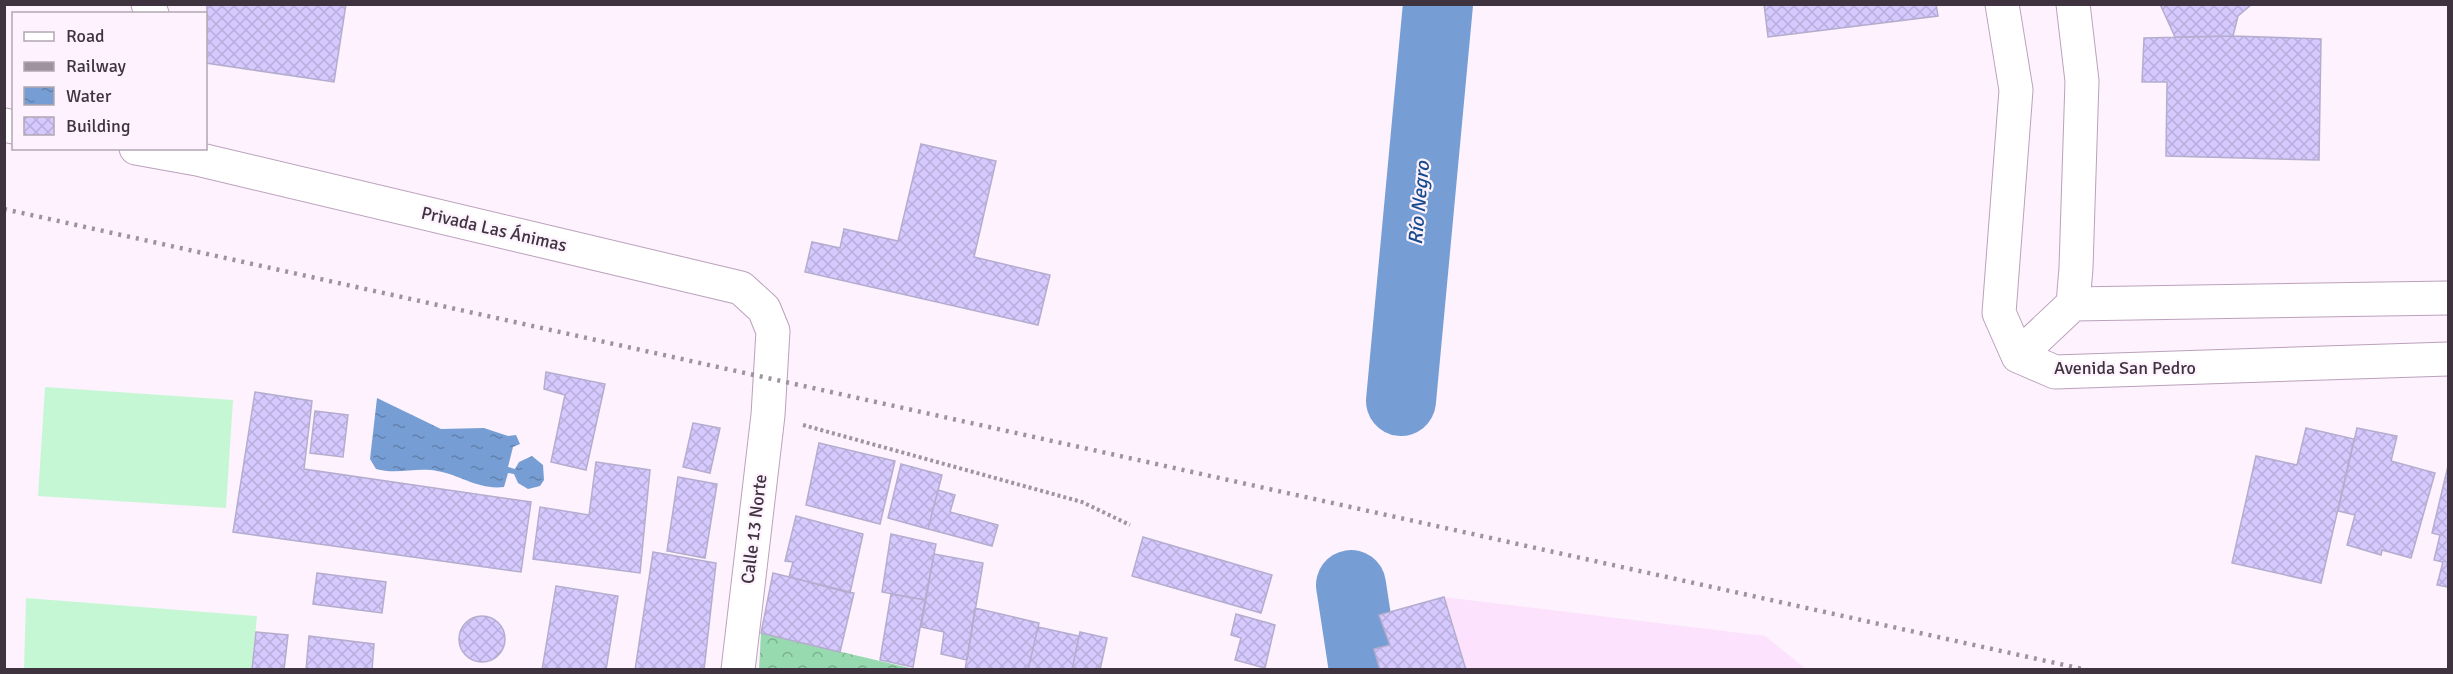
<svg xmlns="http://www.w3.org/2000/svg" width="2453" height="674" viewBox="0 0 2453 674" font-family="Signika,sans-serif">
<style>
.built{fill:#fce2fc}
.forest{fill:url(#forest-crowns)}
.pitch{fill:#c5f7d5}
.water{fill:url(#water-ripples)}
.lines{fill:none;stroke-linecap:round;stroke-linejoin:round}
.river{stroke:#769ed4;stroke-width:70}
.building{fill:url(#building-cross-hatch);stroke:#b4adce;stroke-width:1.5}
.minor-casing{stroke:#bba1bb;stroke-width:35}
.path{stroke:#9f949f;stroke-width:4;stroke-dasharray:3 3;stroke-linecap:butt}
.minor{stroke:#fff;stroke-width:33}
.rail{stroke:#9d929d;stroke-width:4.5;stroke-dasharray:3 6;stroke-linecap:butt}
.labels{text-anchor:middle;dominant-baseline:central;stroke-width:4.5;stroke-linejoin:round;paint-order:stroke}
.street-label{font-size:18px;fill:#3e333e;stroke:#fdf2fd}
.water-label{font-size:20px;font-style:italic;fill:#174b8d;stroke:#fdf2fd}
</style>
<defs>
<pattern id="forest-crowns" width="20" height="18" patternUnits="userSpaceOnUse" patternTransform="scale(1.5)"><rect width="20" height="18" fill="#98daaf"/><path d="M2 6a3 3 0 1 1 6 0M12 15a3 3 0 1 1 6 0" fill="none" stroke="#7db190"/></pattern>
<pattern id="water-ripples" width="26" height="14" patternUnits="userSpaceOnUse" patternTransform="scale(1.5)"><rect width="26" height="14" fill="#769ed4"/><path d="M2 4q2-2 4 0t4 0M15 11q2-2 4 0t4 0" fill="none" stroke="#6281ad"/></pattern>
<pattern id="building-cross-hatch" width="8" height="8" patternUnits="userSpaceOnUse" patternTransform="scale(1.5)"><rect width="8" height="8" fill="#d5c9fe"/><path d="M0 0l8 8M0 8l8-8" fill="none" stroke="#b8addb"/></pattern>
</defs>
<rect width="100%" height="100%" fill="#fdf2fd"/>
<path class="built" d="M1444,597L1765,636L1806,669H1466Z"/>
<path class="forest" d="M761,633L914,669L759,670Z"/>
<path class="pitch" d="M45,387L233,400L226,508L38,496Z
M26,598L257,616L252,669L24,670Z"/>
<path class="water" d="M377,398L441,429L484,428L508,436L516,435L520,444L513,447L508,467L515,469L519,462L532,456L543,465L544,480L540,486L528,489L518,483L514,474L508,473L504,487C478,490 461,475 437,471C416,467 397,475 376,469L370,459Z"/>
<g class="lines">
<path class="river" d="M1401,401L1438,4
M1351,585L1364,670"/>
</g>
<path class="building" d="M207,4H346L334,82L206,63Z
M1764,4H1936L1938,16L1768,37Z
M2160,4H2252L2238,16L2233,36L2175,37Z
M2233,36L2321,39L2319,160L2166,156L2167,82H2142L2144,38Z
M921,144L996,161L974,257L1050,275L1038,325L805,272L812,242L840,248L844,229L898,241Z
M546,372L605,384L586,470L551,462L565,395L544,389Z
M255,392L312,401L304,469L531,502L521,572L233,532Z
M315,411L348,415L343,457L310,453Z
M693,423L720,428L710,473L683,467Z
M2306,428L2354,439L2321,583L2232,563L2256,456L2297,465Z
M2357,428L2397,436L2391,461L2435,473L2411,558L2382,550L2381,555L2347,545L2355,515L2338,511Z
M819,443L895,461L880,524L806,505Z
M596,462L650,470L640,573L533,559L540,507L589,515Z
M901,464L942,475L928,529L888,518Z
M2448,466V587L2437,585L2443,562L2434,560L2440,535L2432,533Z
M678,477L717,484L705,558L667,551Z
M938,490L955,495L950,512L998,525L992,546L928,529Z
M796,516L863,534L850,593L789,577L793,562L785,561Z
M891,534L936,544L925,600L882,592Z
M1143,537L1272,575L1261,613L1132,576Z
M653,552L716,563L704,670H635Z
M934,554L983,563L967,660L941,654L944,632L921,627Z
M317,573L386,582L382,613L313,604Z
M773,573L854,593L840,652L761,633Z
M556,586L618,596L606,670H542Z
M891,594L925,600L913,667L880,660Z
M1444,597L1466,670H1380L1374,649L1390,645L1379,615Z
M975,608L1039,623L1028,670H965Z
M1236,614L1275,625L1265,668L1235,660L1241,638L1231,635Z
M459 639a23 23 0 1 1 46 0a23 23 0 1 1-46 0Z
M1038,627L1079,636L1072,670H1028Z
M256,632L288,635L284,670H252Z
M1080,632L1107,638L1100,670H1072Z
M309,636L374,644L372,670H306Z"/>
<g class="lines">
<g class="minor-casing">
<path id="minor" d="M148,4L152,14
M2002,4L2016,90L1999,313L2018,356L2055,372L2448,359
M4,125L14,127
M136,148L197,159L741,288L764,309L773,331L768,415L738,670
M2073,304L2448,298
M2073,304L2076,268L2082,81L2073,4
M2018,356L2073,304"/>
</g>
<path class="path" d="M803,425L1082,502L1130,525"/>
<use href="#minor" class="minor"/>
<path class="rail" d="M4,209L2087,670"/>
</g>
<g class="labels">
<g class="street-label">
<text transform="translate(494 229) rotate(13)">Privada Las Ánimas</text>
<text x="2125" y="368">Avenida San Pedro</text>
<text transform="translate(754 529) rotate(-83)">Calle 13 Norte</text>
</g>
<g class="water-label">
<text transform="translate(1419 203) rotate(-85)">Río Negro</text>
</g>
</g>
<rect width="2453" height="674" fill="none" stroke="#3e333e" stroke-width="12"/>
<rect x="12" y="12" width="195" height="138" fill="#fdf2fd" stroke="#b1a6b1" stroke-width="1.5"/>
<rect x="24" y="32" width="30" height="9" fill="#ffffff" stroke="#b1a6b1" stroke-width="1.5"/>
<text x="66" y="42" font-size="18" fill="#3e333e">Road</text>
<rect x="24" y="62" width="30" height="9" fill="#9d929d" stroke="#b1a6b1" stroke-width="1.5"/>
<text x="66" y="72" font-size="18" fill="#3e333e">Railway</text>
<rect x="24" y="87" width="30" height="18" fill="url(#water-ripples)" stroke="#b1a6b1" stroke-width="1.5"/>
<text x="66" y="102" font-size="18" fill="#3e333e">Water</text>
<rect x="24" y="117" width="30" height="18" fill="url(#building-cross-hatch)" stroke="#b1a6b1" stroke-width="1.5"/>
<text x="66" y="132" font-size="18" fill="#3e333e">Building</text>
</svg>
